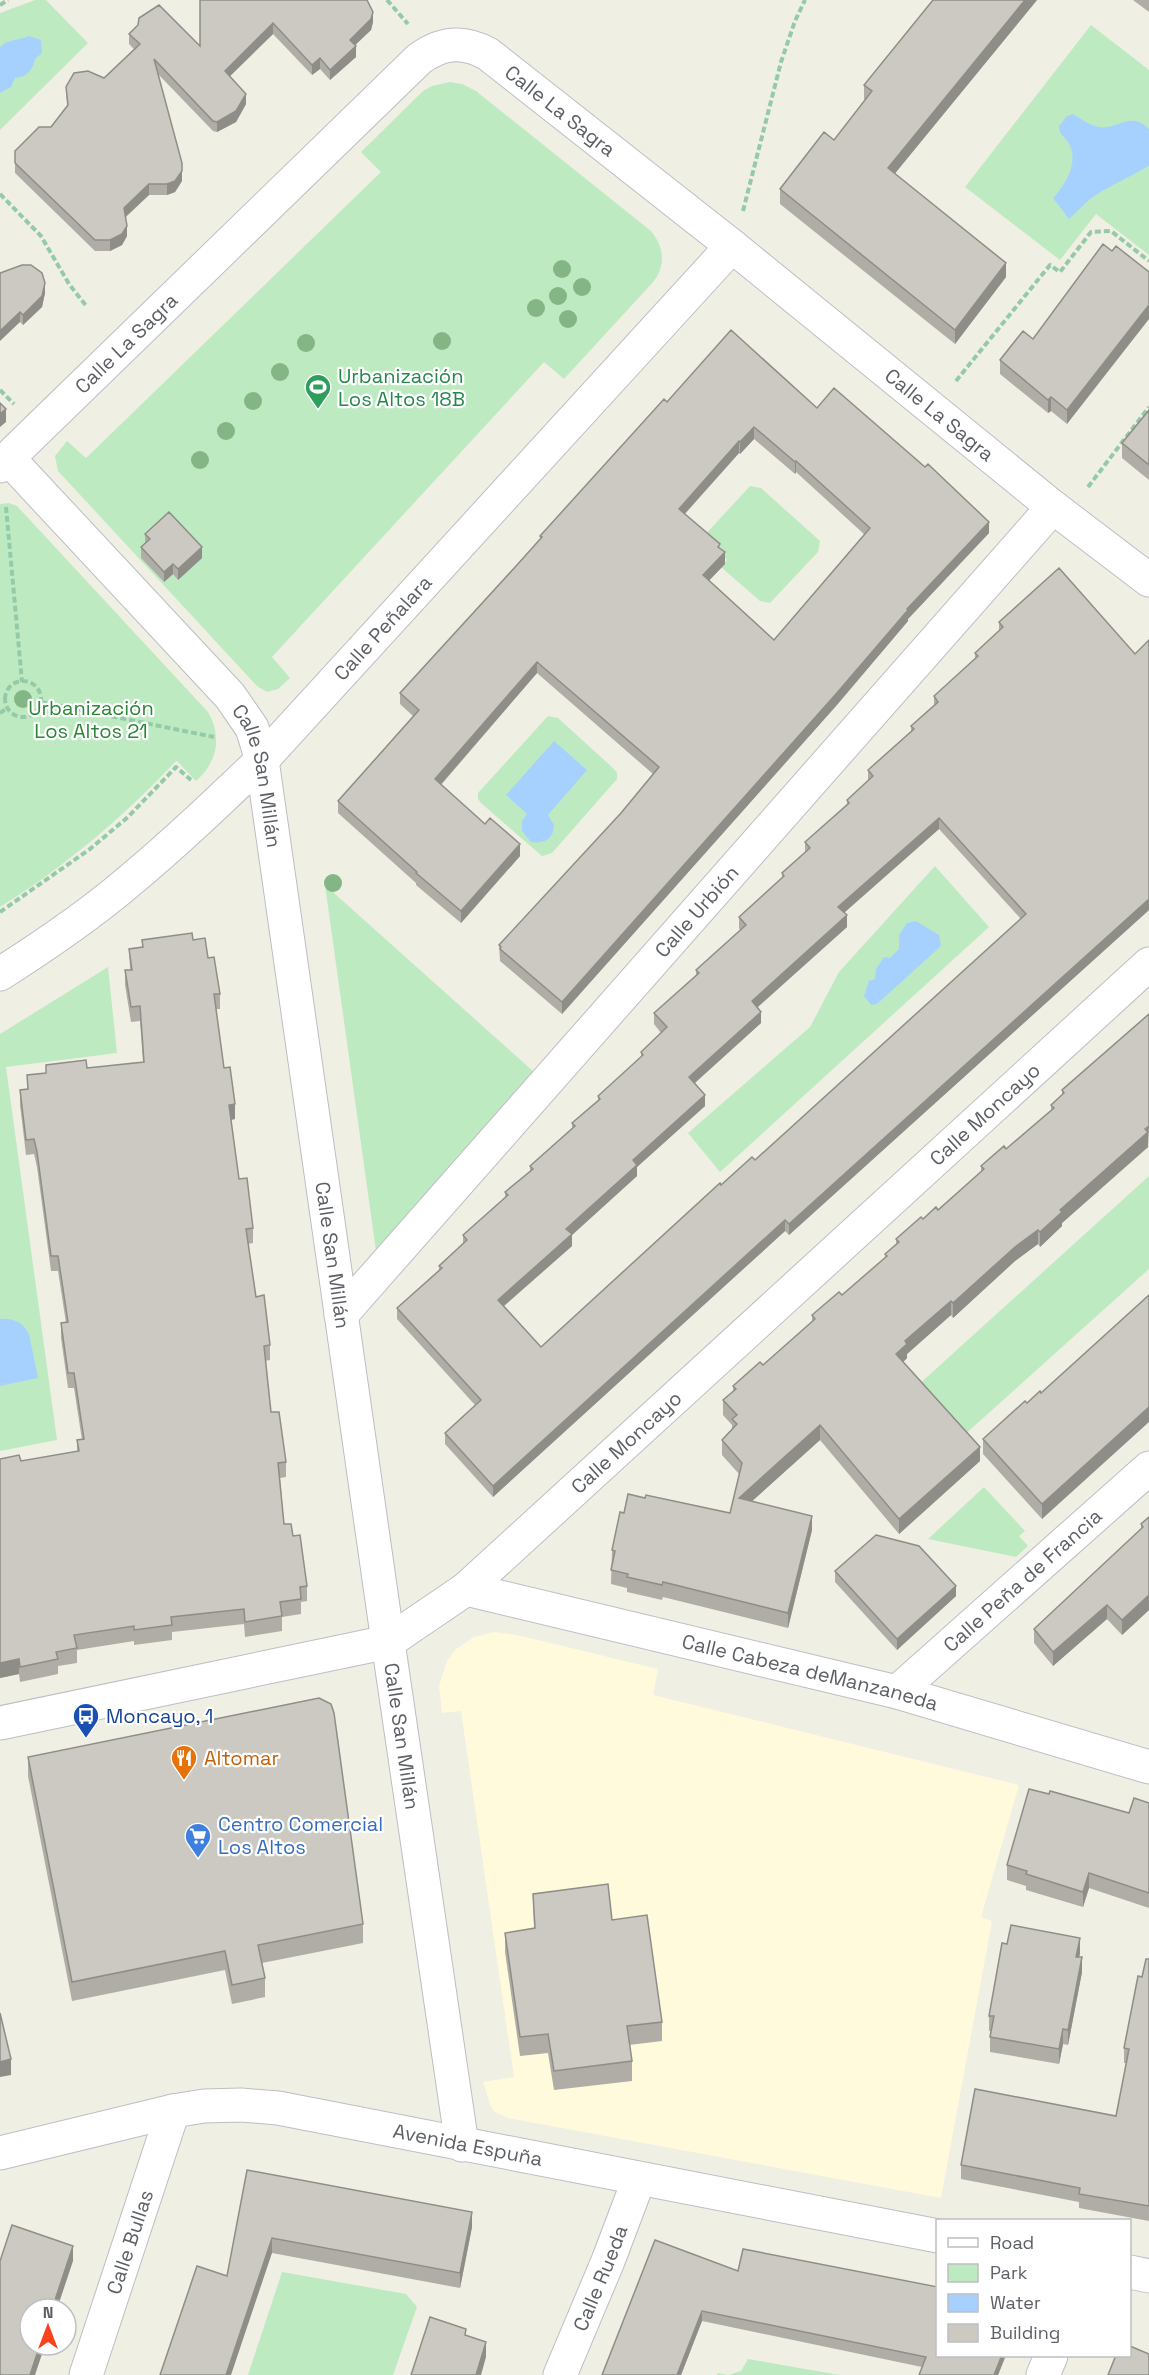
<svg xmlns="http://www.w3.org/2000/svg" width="1149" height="2375" viewBox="0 0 1149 2375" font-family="'Space Grotesk',sans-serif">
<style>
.commercial{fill:#fffadb}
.green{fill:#beeac2}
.water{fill:#a6d1ff}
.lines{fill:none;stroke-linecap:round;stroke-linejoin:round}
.minor-casing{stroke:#bcbec4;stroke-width:35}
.path{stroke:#95caa8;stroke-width:4;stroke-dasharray:6 3;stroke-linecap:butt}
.minor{stroke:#fff;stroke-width:33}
.tree{fill:#84b585}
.wall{fill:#afada6;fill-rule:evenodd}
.shaded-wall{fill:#8e8d87}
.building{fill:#cbc9c1;stroke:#8e8d87;stroke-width:1.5;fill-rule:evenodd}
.labels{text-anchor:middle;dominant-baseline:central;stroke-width:4.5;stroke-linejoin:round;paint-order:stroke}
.street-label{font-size:20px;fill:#5c6066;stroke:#fff}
.leisure-label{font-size:20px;fill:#27864d;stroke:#fff;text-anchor:start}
.park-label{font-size:20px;fill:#2c8638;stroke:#fff}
.transit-label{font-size:20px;fill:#164399;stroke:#fff;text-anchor:start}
.food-label{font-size:20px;fill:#c56008;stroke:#fff;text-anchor:start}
.shop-label{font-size:20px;fill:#366cbe;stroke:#fff;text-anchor:start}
</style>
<rect width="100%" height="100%" fill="#f0efe4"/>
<path class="commercial" d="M494,1632L517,1635L658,1669L653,1695L1019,1785L981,1917L992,1921L941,2198L508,2118L495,2112L491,2107L483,2082L514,2077L461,1711L442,1713L439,1686L447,1661L456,1649L474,1637Z"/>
<path class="green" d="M35,0H46L88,43L0,130V13Z
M1091,25L1149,70V255L1096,214L1060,260L965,187Z
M450,82L462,84L476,91L651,231C664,247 666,264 654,281L564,379L544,362L272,657L290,678L278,689L267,692L257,686L58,471L55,456L67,441L86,458L381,172L361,152L423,91L432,86Z
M750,486L761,488L820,541L818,552L770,603L760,601L721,567L727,560L708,544L703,537Z
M9,503L17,506L208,712C222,736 218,762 196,781L177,761L175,762C122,818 66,866 0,907V504Z
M548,716L558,718L614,769L617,773V779L552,853L542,856L481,803L478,799V793Z
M935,866L989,927L720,1172L688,1133L810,1027L839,972Z
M325,885L534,1072L376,1251Z
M108,967L117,1053L6,1067L57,1440L0,1451V1034Z
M1149,1176V1269L962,1437L917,1386Z
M984,1487L1025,1531L1019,1536L1028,1546L1016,1557L928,1539Z
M282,2272L406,2294L417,2307L393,2375H248Z
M748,2359L840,2375H717L718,2373L728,2375L741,2371Z"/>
<path class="water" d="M29,36L41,40L42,53L35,59C33,70 27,77 15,78L11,87L0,93V47C8,38 19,41 29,36Z
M1073,114C1081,119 1089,125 1099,127C1118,130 1130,110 1149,129V166L1102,191L1090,199L1069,219L1053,198C1066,184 1080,161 1068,142C1063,135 1059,135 1059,126L1067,116Z
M554,741L587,770L548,815L554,825C554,839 544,844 531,842L522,831V821L527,814L506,795Z
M916,921L939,935L941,946L877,1004L871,1005L864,996L869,981L875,979L876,969L884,957L890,958L899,949V935L907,923Z
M0,1319C14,1318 22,1322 29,1334L38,1378L0,1386Z"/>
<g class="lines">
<g class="minor-casing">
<g id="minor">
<path id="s1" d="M8,458L230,696L252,728L262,760L388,1642L462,2145"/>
<path id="s2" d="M0,466L419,59C442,42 463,40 488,54L732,246L1053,507L1149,580"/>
<path id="s3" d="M0,974C44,946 87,917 127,883C174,844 218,802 262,760L732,246"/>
<path id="s4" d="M341,1315L1053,507"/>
<path id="s5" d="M466,1589L897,1692L1149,1767"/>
<path id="s6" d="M897,1692L1149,1468"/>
<path id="s7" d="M0,1723L388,1642L466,1589L1149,964"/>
<path id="s8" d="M0,2153L173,2111L204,2106L241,2105L278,2108L938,2236"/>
<path d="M1130,2272L1149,2276"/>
<path id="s9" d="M86,2375L173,2111"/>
<path id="s10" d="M560,2375L608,2261L639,2179"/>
<path d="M1043,2375L1051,2356"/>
</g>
</g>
<path class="path" d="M387,0L408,24
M0,5L8,0
M0,194L41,236L69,284L87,307
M743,211L781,62L795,21L805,0
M956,381L1050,265L1060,272L1091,232L1111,231L1149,261
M0,390L14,404
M1088,487L1149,407
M6,507L22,682
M5 699a18 18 0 1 1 36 0a18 18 0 1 1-36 0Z
M41,702L214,737
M0,713L7,708
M0,912L90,849L128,817L176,767L191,780"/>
<use href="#minor" class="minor"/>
</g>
<g class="tree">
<circle cx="562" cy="269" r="9"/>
<circle cx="582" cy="287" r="9"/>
<circle cx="558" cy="296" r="9"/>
<circle cx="536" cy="308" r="9"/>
<circle cx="568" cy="319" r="9"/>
<circle cx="442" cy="341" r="9"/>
<circle cx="306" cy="343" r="9"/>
<circle cx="280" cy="372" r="9"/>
<circle cx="253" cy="401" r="9"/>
<circle cx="226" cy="431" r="9"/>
<circle cx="200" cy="460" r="9"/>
<circle cx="23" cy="699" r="9"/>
<circle cx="333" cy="883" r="9"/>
</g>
<path class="wall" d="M200,0L373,22L371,30L355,45L356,57L330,80L320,69L312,75L273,34L230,76L246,104L236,122L217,132L213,131L158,74L182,181L175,192L167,195H149L126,217L127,236L122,245L110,251H95L15,173V151L51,127L67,106L66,87L104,78L134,49L129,44V34L200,46Z
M1037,0L895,173L1006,277L955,344L780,204V189L834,140L865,100L864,99V85Z
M1133,0H1149V12Z
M1103,244L1067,424L1051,411L1048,413L1000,374V360L1033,339Z
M0,273L45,293L42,307L23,325L20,322Z
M667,402L817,408L989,533L908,619V621L836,706L562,1014L500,961L499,945L621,813L653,774L537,673L441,785L520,856L461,923L416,885V883L338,813V801L413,716L400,704V693L540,539V536ZM754,439L795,474L796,472L865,535L774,640L709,580L725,564L720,549L685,514L739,453L740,454Z
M1149,410V480L1122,458V443Z
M145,534L202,558L178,580L173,574L164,582L141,558V547L145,544Z
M999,622L1135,654L1149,640V910L789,1235L785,1231L493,1497L445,1444V1433L475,1405L397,1319V1308L439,1270V1266L463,1244V1235L505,1198V1192L530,1171V1166L572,1128V1123L598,1100V1096L641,1057V1052L661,1033L654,1024V1013L696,975V970L740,930L739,928V917L782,878V873L805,852V842L847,806V800L868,780V770L911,731V726L934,706V696L975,659V653L999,631ZM939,829L1021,919L755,1160L721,1185L541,1347L504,1306L572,1246V1235L637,1176V1167L705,1106L695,1083L761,1023L758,1007L847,927L844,913Z
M142,940H193L208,958L220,994V1009H216L224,1068L235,1119L231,1120L239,1179L253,1228V1243L248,1244L256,1297L270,1345V1360L265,1361L271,1412L286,1462V1477L280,1478L284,1524L293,1536L307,1586V1601L301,1602V1614L282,1617V1631L245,1637L244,1624L172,1632V1640L134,1645V1641L77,1650V1663L58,1666V1674L20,1682L19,1674L0,1678V1459L21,1461L77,1451V1440H82L74,1388H68L61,1338V1323H66L58,1271H51L37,1167L34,1154L26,1155L20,1105V1090L27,1089V1075L46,1073V1065L87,1068L143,1062L140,1021L131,1022L125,985V970H130L129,949L142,947Z
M1062,1090L1148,1142V1147L1062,1223V1226L1040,1247L1038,1244L1015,1261L953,1318L951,1315L907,1354V1358L903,1362L980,1461L899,1534L820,1440L752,1501L812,1530L788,1628L663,1597L662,1600L627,1592V1588L611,1584L612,1550L624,1513L645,1498L730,1513L739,1474L722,1455V1440L732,1429V1425L723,1415V1400L733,1391V1386L763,1365L812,1321V1315L842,1295L885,1258V1254L896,1244V1239L923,1219L938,1210L981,1172V1166L1006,1149L1051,1110V1105L1062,1095Z
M1149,1295L1042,1519L983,1454V1439L1041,1393Z
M1149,1517V1610L1122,1635L1107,1619L1053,1666L1034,1643V1629L1141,1529V1524Z
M835,1571L956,1596L897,1650L835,1582Z
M28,1757L363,1924V1943L262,1963L265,1978V1997L232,2004L225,1970L72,2001L28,1776Z
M1049,1794L1129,1813L1149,1803V1908L1089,1888L1083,1907L1026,1890V1886L1007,1880V1865Z
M533,1894L612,1920L662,2022V2041L629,2045L632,2061V2081L554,2090L548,2053L520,2056L505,1952V1933L534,1928Z
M1080,1953L1079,1957L1082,1972L1068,2045L1063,2044L1059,2064L990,2052V2037L991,2031H989V2016Z
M1149,1959V2221L1079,2208V2202L961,2179V2165L1116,2116L1126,2063H1124V2048L1142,1977Z
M247,2170L472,2227L460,2288L272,2253L227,2276Z
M738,2271L1006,2355L998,2375H919L922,2367L702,2321L681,2375H602Z"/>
<path class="shaded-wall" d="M1025,0H1037L888,182V168Z
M373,12V22L371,30L350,50V40Z
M273,23V34L225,81V71Z
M356,46V57L330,80V70Z
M320,58V69L312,75V65Z
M246,94V104L236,122L217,132V122Z
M182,171V181L175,192L167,195V184Z
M149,184V195L124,218V208Z
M127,226V236L122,245L110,251V240Z
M1006,263V277L955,344V330Z
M45,283V293L42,307L23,325V315Z
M1149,305V319L1067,424V410Z
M20,312V322L0,341V331Z
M1051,397V411L1048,413V400Z
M6,409V422L0,427V414Z
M754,427V439L740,454V442Z
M739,441V453L679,520V509Z
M796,461V472L795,474V462Z
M989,522V533L908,619V621L836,706L562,1014V1002L907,609Z
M202,547V558L178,580V569Z
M725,552V564L703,587V575Z
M173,564V574L164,582V572Z
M537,662V673L435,791V779Z
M939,818V829L838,918V907Z
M520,844V856L461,923V911Z
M1149,899V910L789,1235V1224Z
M847,915V927L752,1012V1001Z
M761,1012V1023L689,1088V1077Z
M705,1095V1106L637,1167V1176L572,1235V1246L498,1311V1300L633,1160Z
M235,1104V1119L229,1120V1105Z
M1149,1126L1148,1147L1062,1223V1226L1040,1247V1232L1060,1210Z
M785,1220V1231L493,1497V1486Z
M1038,1230V1244L1015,1261L953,1318V1303L1015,1247Z
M951,1301V1315L907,1354V1358L896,1369V1354L905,1341Z
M1149,1407V1422L1042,1519V1504Z
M820,1425V1440L739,1513V1498Z
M980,1447V1461L899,1534V1519Z
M812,1516V1530L788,1628V1613Z
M956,1586V1596L897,1650V1639Z
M1149,1595V1610L1122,1635V1620Z
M1107,1605V1619L1053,1666V1652Z
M19,1659V1674L0,1678V1663Z
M1089,1873V1888L1083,1907V1892Z
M1080,1938V1953L1076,1972V1957Z
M1082,1957V1972L1068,2045V2030Z
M1063,2029V2044L1059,2064V2049Z
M11,2059V2075L0,2077V2062Z
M472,2212V2227L460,2288V2273Z
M272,2238V2253L231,2375H226Z
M73,2246V2261L57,2309H52Z
M702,2311V2321L681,2375H677Z
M486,2342V2357L481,2375H476Z
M40,2345H45L35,2375H30Z
M1002,2355H1006L998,2375H994Z"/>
<path class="building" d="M200,0H367L373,12L371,19L350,40L356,46L330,70L320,58L312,65L273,23L225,71L246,94L236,111L217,122L213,121L154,59L182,163V171L175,181L167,184H149L124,208L127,226L122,234L110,240H95L15,163V151L39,127H51L68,105L66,87L74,73L88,71L104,78L140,44L129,34L138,25L139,18L159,5L200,46Z
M933,0H1025L888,168L1006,263L955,330L780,189L824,132L834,140L872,91L864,85Z
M1103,244L1112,251L1116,246L1149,272V305L1067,410L1051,397L1048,400L1000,360L1023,331L1033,339Z
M22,265H31L42,273L45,283L42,296L23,315L20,312L0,331V273Z
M731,330L817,408L834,388L925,467L928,464L989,522L907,609L908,610L836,694L562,1002L500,949L501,947L499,945L621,813L659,767L537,662L435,779L485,824L490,818L520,844L461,911L416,873L417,872L338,801L419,710L400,693L517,565L542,537L540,536L664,399L667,402ZM754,427L795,462L796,461L870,528L774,640L703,575L725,552L718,547L720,544L679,509L739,441L740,442Z
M0,403L6,409L0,414Z
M1149,410V465L1122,443Z
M169,512L202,547L178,569L173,564L164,572L141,547L150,539L145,534Z
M1059,568L1135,654L1149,640V899L789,1224L785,1220L493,1486L445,1433L481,1400L397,1308L442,1268L439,1266L467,1240L463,1235L508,1195L505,1192L533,1169L530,1166L575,1126L572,1123L600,1099L598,1096L643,1055L641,1052L667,1027L654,1013L699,973L696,970L746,925L739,917L784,876L782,873L810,848L805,842L849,803L847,800L873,776L868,770L914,729L911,726L938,702L934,696L978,656L975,653L1003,627L999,622ZM939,818L1026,914L755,1160L752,1157L721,1185L720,1183L541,1347L498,1300L572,1234L566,1229L637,1165L633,1160L705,1095L689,1077L761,1012L752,1001L847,915L838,907Z
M192,933L193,940L205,938L208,958L214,957L220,994H214L224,1068L230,1067L235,1104L229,1105L239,1179L247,1178L253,1228L246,1229L256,1297L264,1295L270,1345L264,1346L271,1412H279L286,1462L278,1463L284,1524H291L293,1536L300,1535L307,1586L300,1587L301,1599L280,1602L282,1616L245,1622L244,1609L171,1617L172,1625L134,1630V1626L74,1635L77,1648L56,1652L58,1659L20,1667L19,1659L0,1663V1459L19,1455L21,1461L79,1451L77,1440L84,1439L74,1373H68L61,1323L68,1322L58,1256H51L37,1152L34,1139L26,1140L20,1090L28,1089L27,1075L46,1073V1065L86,1060L87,1068L144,1062L140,1006L131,1007L125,970H132L129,949L143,947L142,940Z
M1149,1014V1126L1145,1129L1148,1132L1060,1210L1062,1212L1040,1232L1038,1230L1015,1247L953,1303L951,1301L905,1341L907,1344L896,1354L980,1447L899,1519L820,1425L739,1498L812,1516L788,1613L663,1582L662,1585L627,1577L628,1574L611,1570L615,1551L612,1550L620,1512L624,1513L628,1494L645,1498L646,1495L730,1513L742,1463L722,1440L737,1424L732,1419L737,1415L723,1400L736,1389L733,1386L760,1362L763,1365L815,1319L812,1315L839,1292L842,1295L887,1256L885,1254L899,1242L896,1239L921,1217L923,1219L936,1207L938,1210L984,1169L981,1166L1004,1146L1006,1149L1054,1108L1051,1105L1064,1093L1062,1090Z
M1149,1295V1407L1042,1504L983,1439L1025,1401L1027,1403L1040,1391L1041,1393Z
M1149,1517V1595L1122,1620L1107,1605L1053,1652L1034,1629L1143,1527L1141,1524Z
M876,1535L919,1546L956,1586L897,1639L835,1571Z
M319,1698L331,1704L334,1713L363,1924L258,1945L265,1978L232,1985L225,1951L72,1982L28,1757Z
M1029,1789L1049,1794L1050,1791L1129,1813L1134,1798L1149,1803V1893L1089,1873L1083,1892L1026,1874L1027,1871L1007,1865Z
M608,1884L612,1920L647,1915L662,2022L627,2026L632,2061L554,2071L548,2034L520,2037L505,1933L535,1928L533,1894Z
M1011,1925L1080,1938L1076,1957H1082L1068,2030L1063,2029L1059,2049L990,2037L994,2016H989L1002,1943L1007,1944Z
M1146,1959H1149V2206L1079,2194L1080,2188L961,2165L975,2089L1116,2116L1129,2049L1124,2048L1138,1976L1142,1977Z
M0,2013L11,2059L0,2062Z
M247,2170L472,2212L460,2273L272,2238L226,2375H160L197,2266L227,2276Z
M12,2225L73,2246L52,2309H30V2345H40L30,2375H0V2261Z
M655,2240L738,2271L743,2249L938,2287V2355H1002L994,2375H919L926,2357L702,2311L677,2375H602Z
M430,2317L466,2329L465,2335L486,2342L476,2375H411Z
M1130,2346L1149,2354V2375H1108L1116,2355H1130Z"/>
<defs>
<g id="stadium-pin" transform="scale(1.35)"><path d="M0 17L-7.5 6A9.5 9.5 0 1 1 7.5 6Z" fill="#2e9e5b" stroke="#fff"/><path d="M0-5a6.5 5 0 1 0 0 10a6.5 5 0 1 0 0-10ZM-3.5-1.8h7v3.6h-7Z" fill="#fff"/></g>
<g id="bus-pin" transform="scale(1.35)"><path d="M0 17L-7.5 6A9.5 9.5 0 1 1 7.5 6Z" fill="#1a4fb4" stroke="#fff"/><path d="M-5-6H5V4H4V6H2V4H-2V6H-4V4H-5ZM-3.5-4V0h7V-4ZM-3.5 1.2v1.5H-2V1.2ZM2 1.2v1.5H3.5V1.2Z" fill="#fff"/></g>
<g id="restaurant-pin" transform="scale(1.35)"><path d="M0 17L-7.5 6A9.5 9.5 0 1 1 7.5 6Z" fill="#e8710a" stroke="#fff"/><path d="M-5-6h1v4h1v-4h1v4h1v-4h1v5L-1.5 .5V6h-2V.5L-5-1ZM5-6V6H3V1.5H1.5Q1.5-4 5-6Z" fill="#fff"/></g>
<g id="supermarket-pin" transform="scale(1.35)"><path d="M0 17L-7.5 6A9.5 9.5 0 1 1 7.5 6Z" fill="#3f7fe0" stroke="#fff"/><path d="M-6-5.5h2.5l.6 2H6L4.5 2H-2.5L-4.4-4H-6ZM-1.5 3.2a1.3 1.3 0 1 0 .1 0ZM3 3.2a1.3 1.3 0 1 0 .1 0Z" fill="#fff"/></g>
</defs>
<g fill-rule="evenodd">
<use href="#stadium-pin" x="318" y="387"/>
<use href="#bus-pin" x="86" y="1716"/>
<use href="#restaurant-pin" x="184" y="1758"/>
<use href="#supermarket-pin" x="198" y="1836"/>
</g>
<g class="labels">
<g class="street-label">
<text stroke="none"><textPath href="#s2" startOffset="750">Calle La Sagra</textPath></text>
<text stroke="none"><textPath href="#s2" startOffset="176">Calle La Sagra</textPath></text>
<text stroke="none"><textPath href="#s2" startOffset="1236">Calle La Sagra</textPath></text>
<text stroke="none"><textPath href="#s3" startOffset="518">Calle Peñalara</textPath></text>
<text stroke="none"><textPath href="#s1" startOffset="412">Calle San Millán</textPath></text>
<text stroke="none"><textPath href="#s4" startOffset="538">Calle Urbión</textPath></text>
<text stroke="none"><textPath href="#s7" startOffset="1194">Calle Moncayo</textPath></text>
<text stroke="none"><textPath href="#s1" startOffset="898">Calle San Millán</textPath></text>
<text stroke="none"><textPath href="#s7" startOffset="708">Calle Moncayo</textPath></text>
<text stroke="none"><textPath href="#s6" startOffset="168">Calle Peña de Francia</textPath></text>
<text stroke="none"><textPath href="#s5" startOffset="354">Calle Cabeza deManzaneda</textPath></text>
<text stroke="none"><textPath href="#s1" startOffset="1384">Calle San Millán</textPath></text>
<text stroke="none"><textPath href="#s8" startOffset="477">Avenida Espuña</textPath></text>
<text stroke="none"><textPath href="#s9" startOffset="140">Calle Bullas</textPath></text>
<text stroke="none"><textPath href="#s10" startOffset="105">Calle Rueda</textPath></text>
</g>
<g class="leisure-label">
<text x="338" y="376">Urbanización<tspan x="338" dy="23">Los Altos 18B</tspan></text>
</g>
<g class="park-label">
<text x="91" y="708">Urbanización<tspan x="91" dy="23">Los Altos 21</tspan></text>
</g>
<g class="transit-label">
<text x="106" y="1716">Moncayo, 1</text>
</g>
<g class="food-label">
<text x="204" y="1758">Altomar</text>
</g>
<g class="shop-label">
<text x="218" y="1824">Centro Comercial<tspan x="218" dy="23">Los Altos</tspan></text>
</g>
</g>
<rect x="936" y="2219" width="195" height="138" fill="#ffffff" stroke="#bebfc2" stroke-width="1.5"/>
<rect x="948" y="2238" width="30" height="9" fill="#ffffff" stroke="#bebfc2" stroke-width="1.5"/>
<text x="990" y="2249" font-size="18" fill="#5c6066">Road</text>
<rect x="948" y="2264" width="30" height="18" fill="#beeac2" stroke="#bebfc2" stroke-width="1.5"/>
<text x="990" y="2279" font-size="18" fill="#5c6066">Park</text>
<rect x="948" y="2294" width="30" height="18" fill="#a6d1ff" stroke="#bebfc2" stroke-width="1.5"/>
<text x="990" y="2309" font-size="18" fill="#5c6066">Water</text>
<rect x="948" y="2324" width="30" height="18" fill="#cbc9c1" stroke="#bebfc2" stroke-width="1.5"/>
<text x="990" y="2339" font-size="18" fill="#5c6066">Building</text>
<g transform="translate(48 2327)"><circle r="28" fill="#ffffff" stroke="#bebfc2" stroke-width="1.5"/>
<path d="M0-4.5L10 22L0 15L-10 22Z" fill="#fb421f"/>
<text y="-9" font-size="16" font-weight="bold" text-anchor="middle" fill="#5c6066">N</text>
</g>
</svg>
